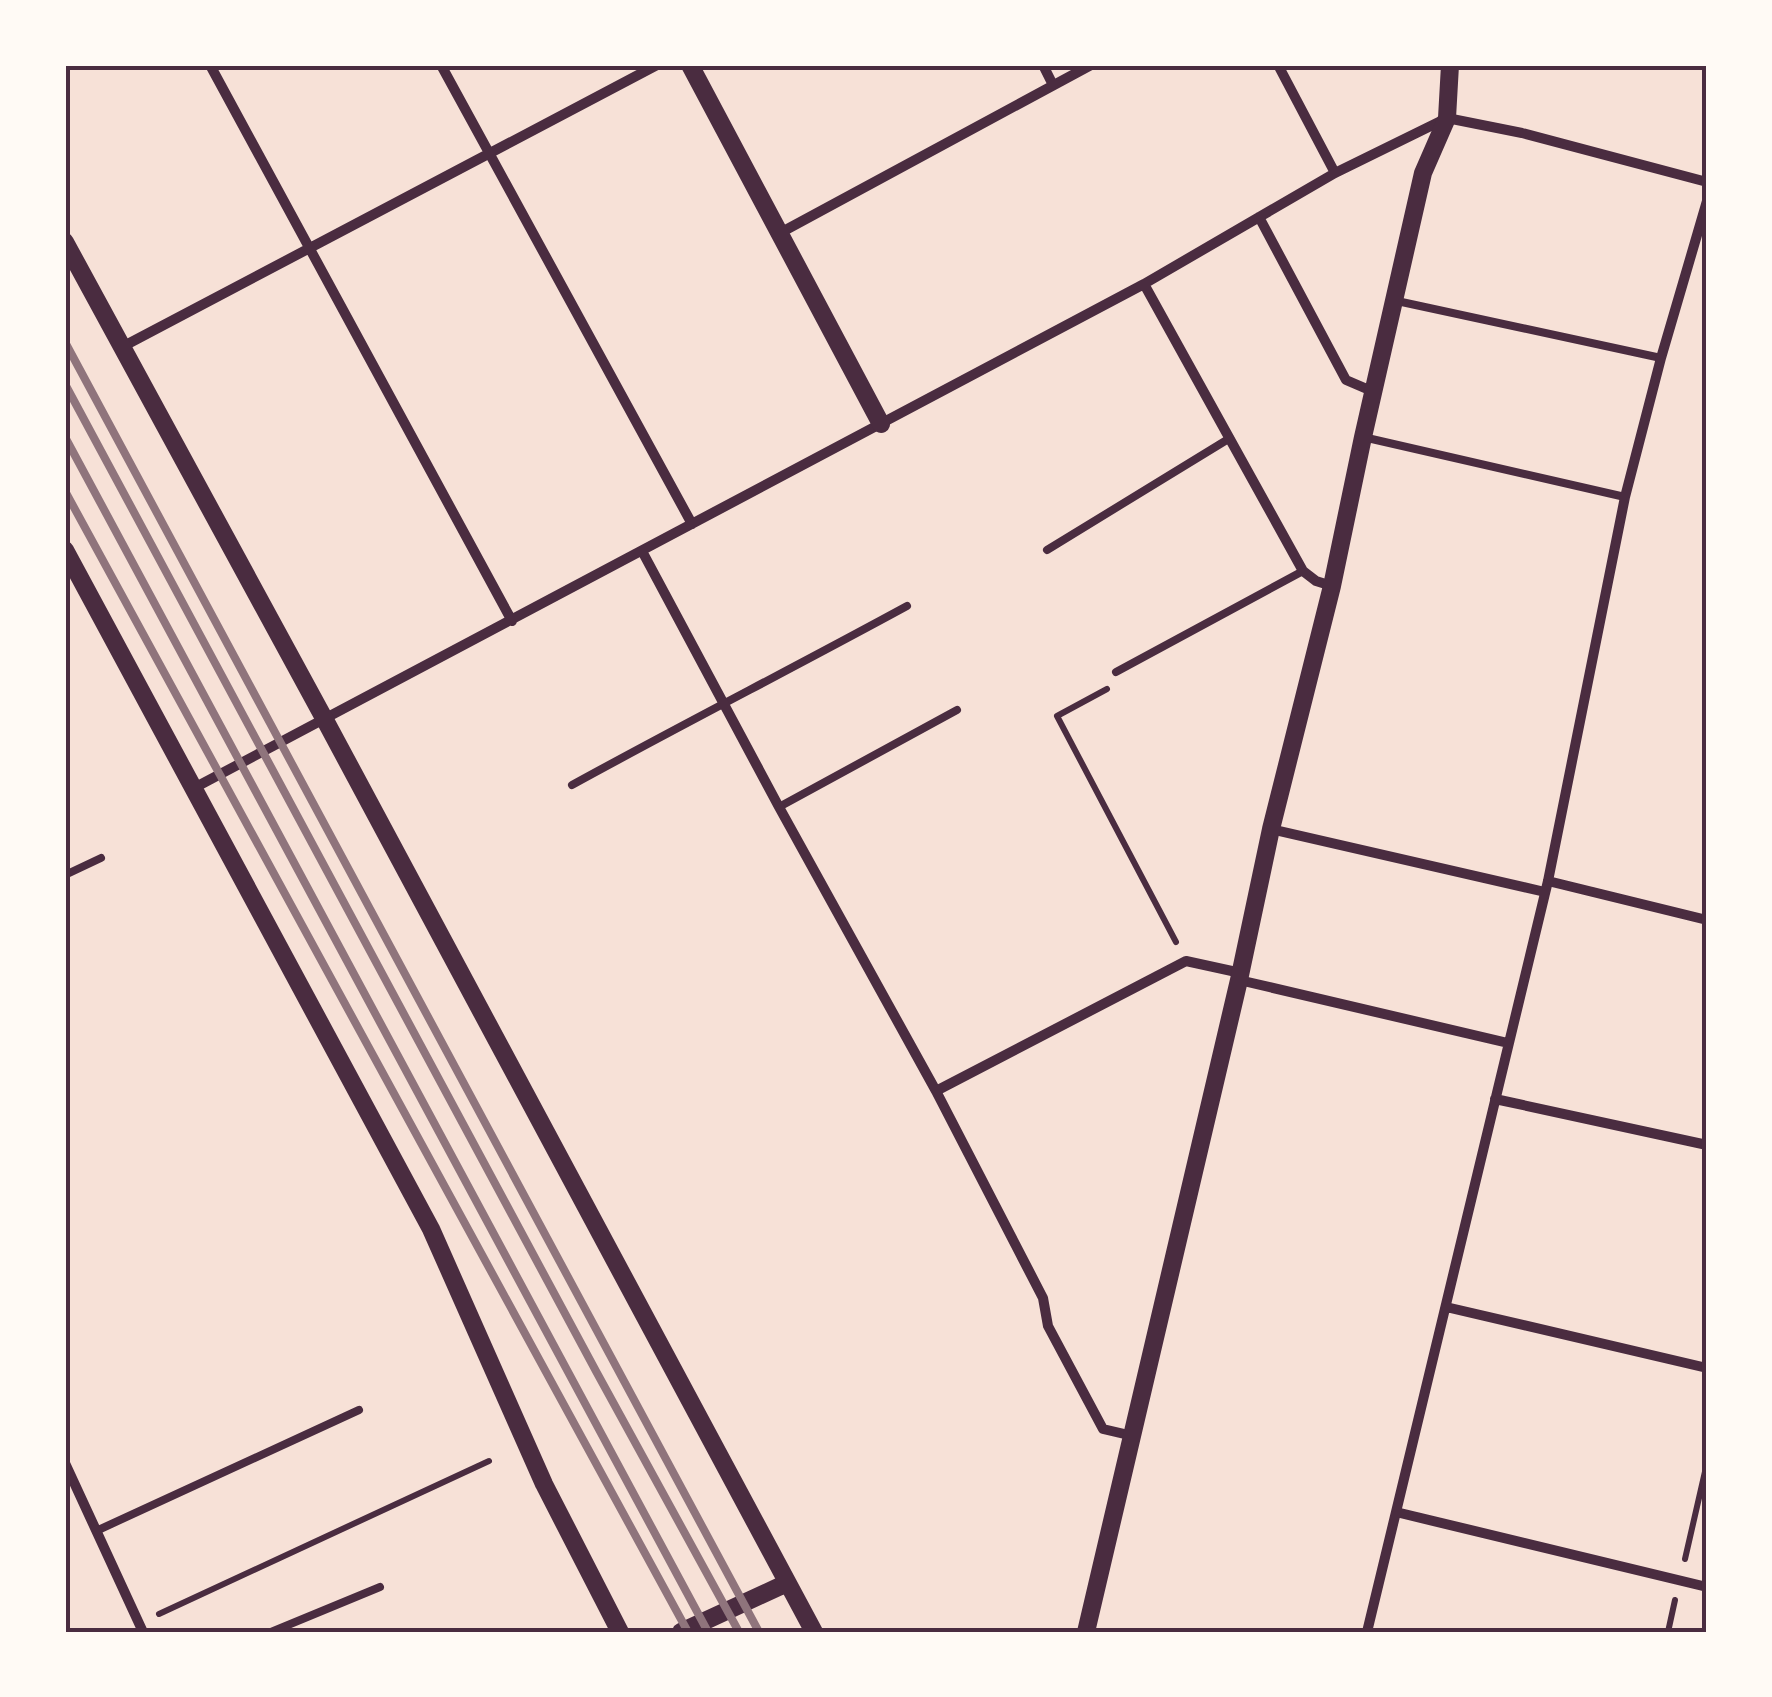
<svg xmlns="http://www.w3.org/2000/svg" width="1772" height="1697" viewBox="0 0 1772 1697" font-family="Bitter,serif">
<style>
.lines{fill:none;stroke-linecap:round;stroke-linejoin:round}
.path{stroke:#4a2c40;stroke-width:6}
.service{stroke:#4a2c40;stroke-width:8}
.minor{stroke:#4a2c40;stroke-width:10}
.tertiary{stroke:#4a2c40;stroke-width:18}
.rail{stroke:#8f747c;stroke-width:8}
.neatline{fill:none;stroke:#4a2c40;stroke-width:4}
</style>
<rect width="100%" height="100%" fill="#f7e1d7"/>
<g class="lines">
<path class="path" d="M1107,689L1057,716L1176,942
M1685,1559L1707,1463
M159,1614L489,1461
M1668,1632L1675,1600"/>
<path class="service" d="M1397,301L1661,358
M1363,437L1625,497
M1047,550L1230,438
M1116,672L1303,571
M572,785C683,724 795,667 907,606
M779,807L957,710
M65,875L101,858
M96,1531L359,1410
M271,1632L380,1587"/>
<path class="minor" d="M210,65L512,621
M441,65L692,524
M1043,65L1053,85
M1278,65L1335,173
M1707,201L1661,358L1625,497L1548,881L1396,1512L1707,1587
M1259,217L1346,380L1374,392
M780,233L1091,65
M1144,284L1303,571L1316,581L1332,586
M122,347L657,65
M642,551L779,807L936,1091L1043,1298L1048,1326L1103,1429L1133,1436
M194,788L1144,284L1335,173L1447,118L1522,133L1707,182
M1271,829L1545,892
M1548,881L1707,920
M1239,980L1508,1043
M936,1091L1186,961L1241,973
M1495,1099L1707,1145
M1446,1307L1707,1368
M65,1463L143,1632
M1367,1632L1396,1512"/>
<path class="tertiary" d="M690,65L881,424
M65,242L325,720L814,1632
M65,550L431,1229L544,1484L620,1632
M681,1632L787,1583
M1086,1632L1239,980L1271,829L1332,586L1363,437L1423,173L1447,118L1450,65"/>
<path class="rail" d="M65,342L759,1632
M65,384L597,1373L739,1632
M65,437L708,1632
M65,491L688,1632"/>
</g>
<rect width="1772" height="1697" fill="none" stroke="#fffaf5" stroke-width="135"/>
<rect x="68" y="68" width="1636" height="1562" class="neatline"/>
</svg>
